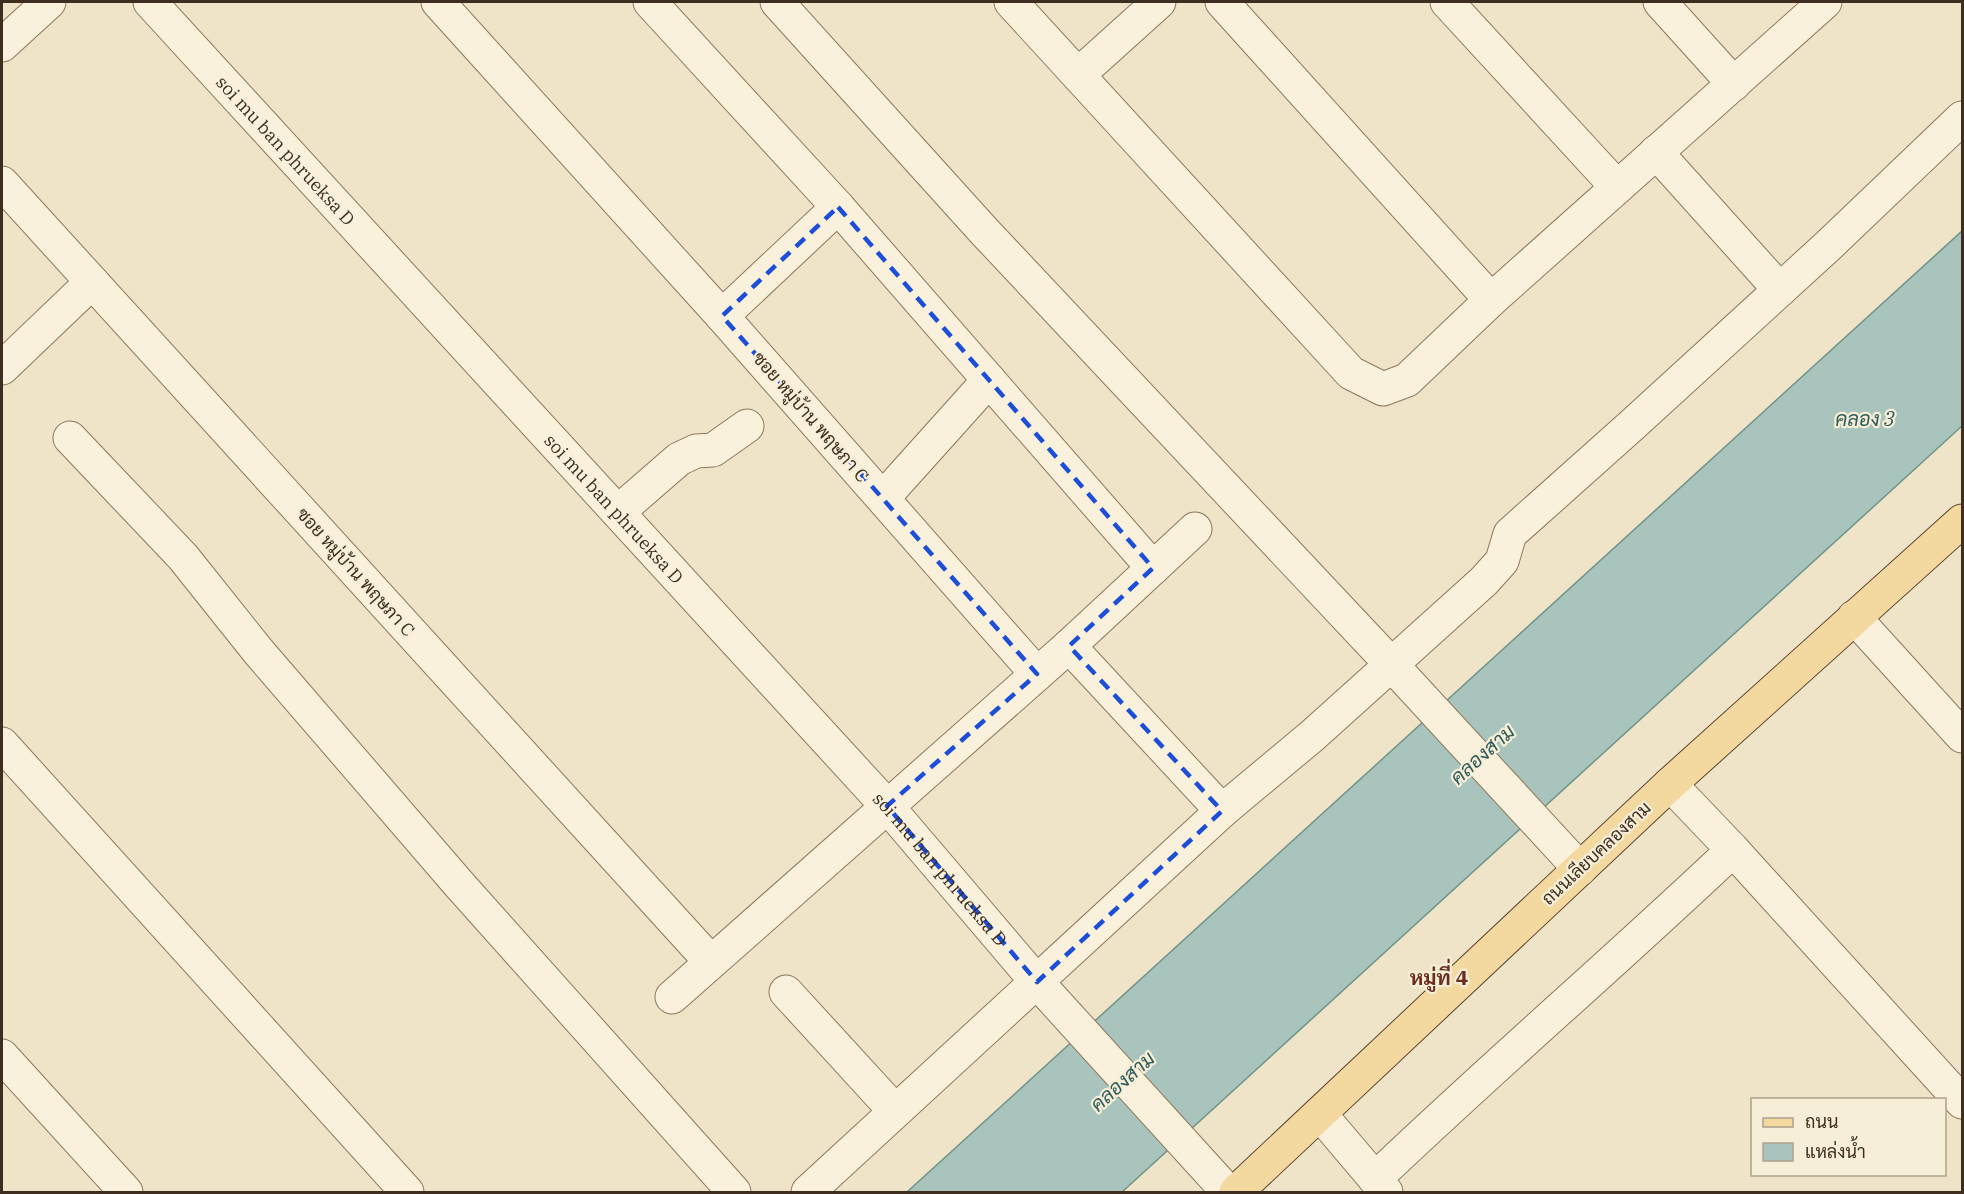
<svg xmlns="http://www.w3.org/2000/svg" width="1964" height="1194" viewBox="0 0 1964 1194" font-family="'IBM Plex Serif',Sarabun,serif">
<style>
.water{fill:#a9c4bc;stroke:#6f938a;stroke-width:1.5}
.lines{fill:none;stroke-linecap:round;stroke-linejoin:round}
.minor-casing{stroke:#8d765c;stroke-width:35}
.major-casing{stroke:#5b4430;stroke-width:35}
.minor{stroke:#faf1dc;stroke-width:33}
.major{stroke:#f3d9a0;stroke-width:33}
.marked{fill:none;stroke:#1d4ed8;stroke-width:4.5;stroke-dasharray:12 8;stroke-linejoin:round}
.labels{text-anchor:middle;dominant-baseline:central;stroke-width:4.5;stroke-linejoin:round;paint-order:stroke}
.street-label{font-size:18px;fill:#3d2e20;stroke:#f7eed8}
.water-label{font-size:20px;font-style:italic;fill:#2f5d5a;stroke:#f7eed8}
.quarter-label{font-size:21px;font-weight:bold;fill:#6b2e1e;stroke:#f7eed8}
</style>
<rect width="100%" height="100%" fill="#f0e4c8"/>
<path class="water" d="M1962,231V426L1122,1192H907Z"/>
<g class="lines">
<g class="minor-casing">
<g id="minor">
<path id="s1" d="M150,2L887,806L1037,982L1228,1192"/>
<path d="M438,2L722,316L1037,674"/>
<path d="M650,2L838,207L1153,568"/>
<path d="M777,2L983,230L1391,664L1580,869"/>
<path d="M1011,2L1351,373L1383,389L1407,380L1491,300L1825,2"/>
<path d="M1222,2L1491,300"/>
<path d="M1447,2L1617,187"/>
<path d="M1660,2L1734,84"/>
<path d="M2,45L49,2"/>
<path d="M1078,75L1159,2"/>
<path d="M1656,152L1780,290"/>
<path d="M2,183L711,962"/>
<path d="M722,316L838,207"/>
<path d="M2,368L92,282"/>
<path d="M70,438L183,557L258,651L458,883L734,1192"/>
<path d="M883,498L989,380"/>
<path d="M618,512L679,459L696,451L713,450L747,426"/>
<path d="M1854,617L1962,736"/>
<path d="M1069,646L1222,811"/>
<path d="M2,744L407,1192"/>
<path d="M1670,784L1733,850L1962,1102"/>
<path d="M786,992L895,1111"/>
<path d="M672,997L1069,646L1195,529"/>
<path d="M2,1056L126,1192"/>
<path d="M1320,1114L1386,1192"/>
<path d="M1375,1179C1492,1067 1615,962 1733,850"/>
<path d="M808,1192L1222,811L1312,736L1484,581L1502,561L1510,534L1631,426L1829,245L1962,118"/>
</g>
</g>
<g class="major-casing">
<path id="major" d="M1236,1192L1670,784L1962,521"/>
</g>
<use href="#minor" class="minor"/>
<use href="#major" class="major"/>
</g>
<path class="marked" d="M838,207L1153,568L1069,646L1222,811L1037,982L887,806L1037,674L722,316Z"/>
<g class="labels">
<g class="street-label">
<text stroke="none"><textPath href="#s1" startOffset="201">soi mu ban phrueksa D</textPath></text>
<text transform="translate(811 417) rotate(49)">ซอย หมู่บ้าน พฤษภา C</text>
<text stroke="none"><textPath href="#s1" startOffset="687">soi mu ban phrueksa D</textPath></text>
<text transform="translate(356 572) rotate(48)">ซอย หมู่บ้าน พฤษภา C</text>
<text transform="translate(1596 853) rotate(-43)">ถนนเลียบคลองสาม</text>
<text stroke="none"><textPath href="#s1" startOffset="1173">soi mu ban phrueksa D</textPath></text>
</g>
<g class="water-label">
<text x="1865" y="418">คลอง 3</text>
<text transform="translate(1482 754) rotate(-42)">คลองสาม</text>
<text transform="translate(1122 1081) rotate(-42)">คลองสาม</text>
</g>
<g class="quarter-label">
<text x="1439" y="977">หมู่ที่ 4</text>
</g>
</g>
<rect width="1964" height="1194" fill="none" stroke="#3d2e20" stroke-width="6"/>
<rect x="1751" y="1098" width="195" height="78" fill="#f7eed8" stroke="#ada18e" stroke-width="1.5"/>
<rect x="1763" y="1118" width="30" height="9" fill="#f3d9a0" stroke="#ada18e" stroke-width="1.5"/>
<text x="1805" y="1128" font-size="18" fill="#3d2e20">ถนน</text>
<rect x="1763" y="1143" width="30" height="18" fill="#a9c4bc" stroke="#ada18e" stroke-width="1.5"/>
<text x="1805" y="1158" font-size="18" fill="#3d2e20">แหล่งน้ำ</text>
</svg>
